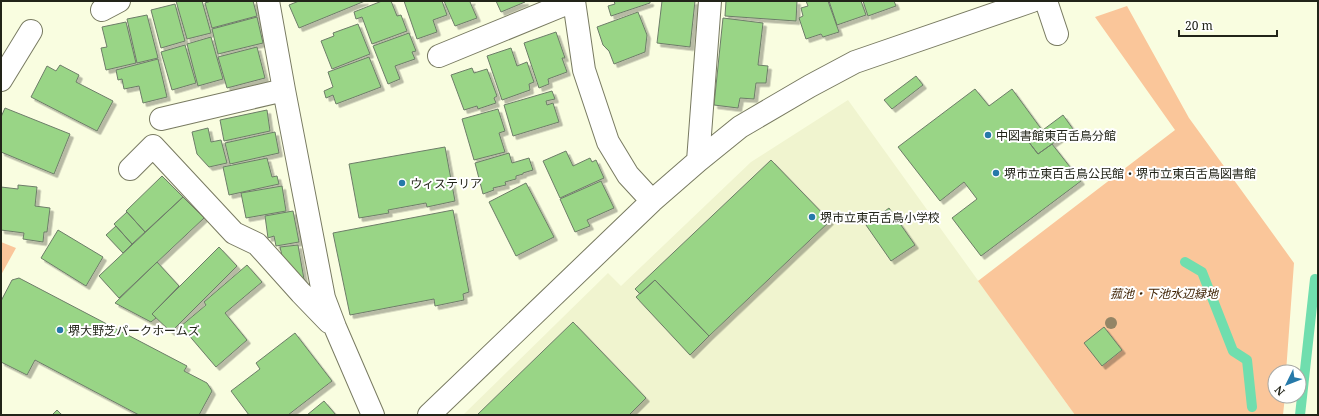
<svg xmlns="http://www.w3.org/2000/svg" width="1319" height="416" viewBox="0 0 1319 416" font-family="'Noto Serif','Noto Sans JP',serif">
<style>
.built{fill:#f0f4cf}
.green{fill:#fac69a}
.lines{fill:none;stroke-linecap:round;stroke-linejoin:round}
.stream{stroke:#70deae;stroke-width:10}
.building{fill:#99d586;stroke:#6d7d68;filter:url(#shadow)}
.minor-casing{stroke:#787a61;stroke-width:24}
.minor{stroke:#fff;stroke-width:22}
.tree{fill:#938566}
.poi-dot{fill:#2679a9;stroke:#fff;stroke-width:1.5}
.labels{text-anchor:middle;dominant-baseline:central;stroke-width:4;stroke-linejoin:round;paint-order:stroke}
.poi-label{font-size:12px;fill:#222419;stroke:#fff;text-anchor:start}
.park-label{font-size:12px;font-style:italic;fill:#3f2203;stroke:#fff}
</style>
<defs>
<filter id="shadow"><feDropShadow dx="3.5" dy="3.5" stdDeviation="0" flood-color="#0004"/></filter>
</defs>
<rect width="100%" height="100%" fill="#f9fde0"/>
<path class="built" d="M848,100L1075,415H463L608,273L621,286L751,162Z"/>
<path class="green" d="M1127,6L1189,118L1294,263L1286,372H1275V396H1285L1283,415H1075L978,281L1175,130L1095,17Z
M1,242L16,248L1,275Z"/>
<g class="lines">
<path class="stream" d="M1185,262L1202,272L1233,351L1247,360L1252,407
M1300,415L1315,279"/>
</g>
<path class="building" d="M176,1H202L211,33L187,39Z
M211,1H253L257,16L212,28L205,3Z
M299,1H365L299,28L289,5Z
M382,1H391L397,16L401,15L407,31L372,44L362,17L356,19L354,12Z
M404,1H442L447,15L433,20L437,32L417,39Z
M444,1H472L470,2L477,18L455,26Z
M496,1H525V2L501,12Z
M614,1H650V3L611,16L608,6L615,4Z
M662,1H695L690,47L657,43Z
M726,1H797L796,21L725,16Z
M806,1H828L839,32L823,37L821,34L806,39L799,18L803,16L801,8L808,6Z
M829,1H861L866,15L837,25Z
M863,1H894L896,6L868,16Z
M175,4L185,41L161,48L151,10Z
M638,12L647,35L645,52L614,64L609,51L603,45L597,27Z
M147,15L158,58L137,63L127,19Z
M257,17L263,43L218,54L212,29Z
M723,18L763,23L758,65L768,66L766,83H756L754,99L740,98L738,108L714,105Z
M126,22L136,63L106,70L101,48L107,47L102,27Z
M358,24L370,54L332,69L321,41L334,36L333,33Z
M556,32L565,58H562L567,72L548,79L549,84L539,88L524,43Z
M409,33L416,51L412,52L415,59L395,66L400,79L388,84L373,46Z
M211,37L223,79L198,86L187,44Z
M185,45L196,83L172,90L161,52Z
M257,47L265,78L227,88L218,57Z
M511,48L517,66L527,62L534,82L529,84L530,90L502,100L487,56Z
M369,57L381,87L336,104L333,95L326,98L324,91L333,87L328,72Z
M158,59L167,97L143,103L139,86L124,89L122,79L118,80L116,70Z
M60,65L79,75L76,82L113,101L97,131L31,97L47,66L56,71Z
M472,68L474,73L487,69L497,96L494,98L496,103L478,109L477,106L464,110L451,75Z
M916,76L923,85L892,109L884,100Z
M975,89L989,106L1012,89L1042,130L1028,141L1038,154L1052,144L1081,181L981,256L952,218L977,199L964,182L940,201L898,147Z
M552,91L555,99L546,101L547,105L553,103L559,122L513,136L504,105Z
M5,108L70,134L54,174L1,152V117Z
M498,109L505,131L499,133L505,152L474,160L462,119Z
M267,110L270,131L224,141L220,120Z
M1063,115L1073,129L1038,154L1028,141Z
M208,128L211,142L221,140L227,163L209,167L197,154L192,132Z
M275,132L279,153L230,164L225,143Z
M445,147L455,201L427,207L426,203L388,210L389,213L359,218L349,164Z
M566,151L573,166L590,158L592,162L596,160L604,178L560,198L543,161Z
M509,153L512,163L529,158L533,170L523,173V174L516,176V179L505,182L506,185L493,188L494,190L483,194L475,163Z
M267,158L272,177L277,176L279,184L229,195L223,167Z
M771,160L830,221L709,336L655,280L640,294L635,289Z
M162,176L183,197L145,232L126,211Z
M601,181L614,208L587,220L590,226L575,232L560,199Z
M526,183L554,237L516,256L489,202Z
M18,185L37,187L35,206L50,208L47,232H44L43,242L23,239L24,233L1,230V187L18,189Z
M282,186L286,211L246,218L241,193Z
M183,197L204,218L119,298L99,276Z
M889,208L915,245L891,261L866,225Z
M453,210L469,292L463,294L464,300L435,306L434,299L350,315L333,233Z
M293,211L299,242L276,246L274,236L268,238L265,216Z
M127,212L145,232L132,244L114,224Z
M116,226L132,244L123,253L106,235Z
M58,230L103,257L86,286L41,258Z
M298,245L305,285L283,260L280,247Z
M219,247L237,266L171,332L152,314Z
M157,262L179,286L152,314L156,318L151,322L115,303Z
M247,265L262,282L225,313L247,340L216,367L181,326L206,305L204,302Z
M19,278L187,366L184,371L207,383L212,391L199,415H139L35,360L27,375L1,362V301L12,280Z
M655,280L709,336L690,355L636,297Z
M573,322L646,398L629,415H477Z
M1104,327L1122,350L1102,366L1084,343Z
M295,333L332,381L288,415H249L231,391L260,369L256,363Z
M324,401L336,415H307Z
M57,410L62,415H52Z"/>
<g class="lines">
<g class="minor-casing">
<path id="minor" d="M268,1L284,90L324,298L335,327L373,415
M574,1L584,70L608,142L628,175L652,201
M1046,1L1057,34
M102,10L119,1
M439,56L573,1
M1,80L31,31
M161,119L284,90
M698,161L710,1
M130,169L153,146L234,233L257,244L301,293L329,322
M429,415L652,201L698,161L740,127L810,86L855,62L1032,1"/>
</g>
<use href="#minor" class="minor"/>
</g>
<circle class="tree" cx="1111" cy="323" r="6"/>
<g class="poi-dot">
<circle cx="988" cy="135" r="4"/>
<circle cx="996" cy="173" r="4"/>
<circle cx="402" cy="183" r="4"/>
<circle cx="812" cy="217" r="4"/>
<circle cx="60" cy="330" r="4"/>
</g>
<g class="labels">
<g class="poi-label">
<text x="996" y="135">中図書館東百舌鳥分館</text>
<text x="1004" y="173">堺市立東百舌鳥公民館・堺市立東百舌鳥図書館</text>
<text x="410" y="183">ウィステリア</text>
<text x="820" y="217">堺市立東百舌鳥小学校</text>
<text x="68" y="330">堺大野芝パークホームズ</text>
</g>
<g class="park-label">
<text x="1164" y="293">菰池・下池水辺緑地</text>
</g>
</g>
<rect width="1319" height="416" fill="none" stroke="#222419" stroke-width="4"/>
<g transform="translate(1287 384) rotate(227)"><circle r="19" fill="#ffffff" stroke="#a7a7a3"/>
<path d="M0-3L7 15L0 10L-7 15Z" fill="#2679a9"/>
<text y="-6" font-size="11" font-weight="bold" text-anchor="middle" fill="#222419">N</text>
</g>
<path d="M1179 30v6h98v-6" fill="none" stroke="#222419" stroke-width="2"/>
<text x="1185" y="30" font-size="12" fill="#222419" stroke="#ffffff" stroke-width="3" paint-order="stroke">20 m</text>
</svg>
